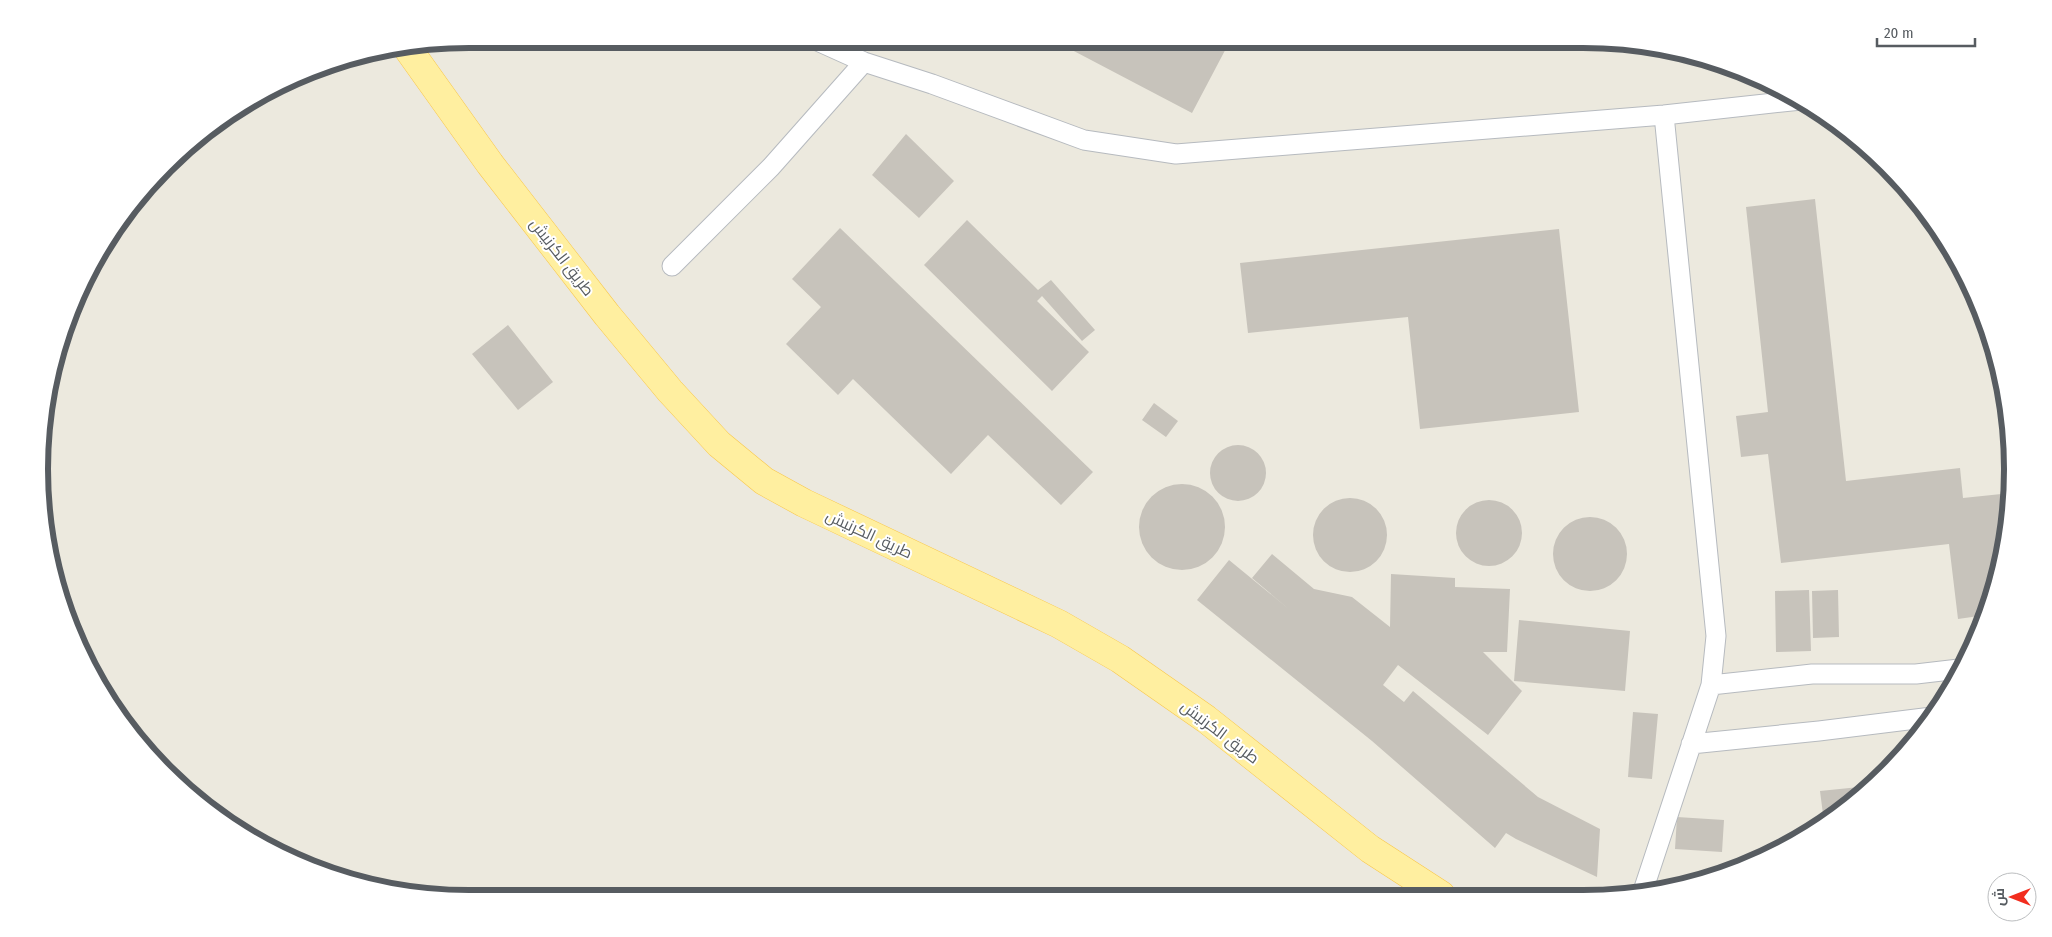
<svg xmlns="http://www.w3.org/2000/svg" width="2052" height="937" viewBox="0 0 2052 937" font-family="'Fira Sans Condensed',Cairo,sans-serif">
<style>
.building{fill:#c7c3bb}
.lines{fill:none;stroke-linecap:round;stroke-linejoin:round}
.lane-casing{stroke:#b6babf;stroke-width:21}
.primary-casing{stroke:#f9c74a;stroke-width:29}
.lane{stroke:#fff;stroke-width:19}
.primary{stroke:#ffefa0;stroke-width:28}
.labels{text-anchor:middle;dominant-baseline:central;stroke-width:4;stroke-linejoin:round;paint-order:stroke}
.street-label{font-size:16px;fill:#575c61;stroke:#fff}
.rim{fill:none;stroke:#575c61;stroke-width:6}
</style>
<rect width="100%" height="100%" fill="#ece9de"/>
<path class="building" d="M1051,39H1231L1192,113Z
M906,134L954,181L919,218L872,175Z
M1815,199L1846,481L1960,468L1963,498L2011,493L2005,552L1993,592L1985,593L1986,615L1958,619L1949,544L1781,563L1768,454L1741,457L1736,416L1768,412L1746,207Z
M967,220L1038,290L1051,280L1095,330L1082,341L1042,296L1037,301L1089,352L1052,391L924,265Z
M840,228L1093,472L1061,505L988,435L951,474L853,379L838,395L786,344L821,307L792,279Z
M1559,229L1579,412L1420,429L1408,317L1248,333L1240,263Z
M508,325L553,382L518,410L472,354Z
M1154,403L1178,421L1166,437L1142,420Z
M1210 473a28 28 0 1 1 56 0a28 28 0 1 1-56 0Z
M1139 527a43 43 0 1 1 86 0a43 43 0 1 1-86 0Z
M1313 535a37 37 0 1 1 74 0a37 37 0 1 1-74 0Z
M1456 533a33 33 0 1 1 66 0a33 33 0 1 1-66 0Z
M1553 554a37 37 0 1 1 74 0a37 37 0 1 1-74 0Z
M1272,554L1314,589L1352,597L1390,627L1391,574L1455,578V587L1510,589L1507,652H1483L1522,691L1488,735L1398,665L1383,685L1404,702L1413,691L1538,797L1600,829L1597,877L1516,839L1506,833L1495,848L1372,741L1197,600L1229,560L1290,610L1252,578Z
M1809,590L1811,651L1776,652L1775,591Z
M1838,590L1839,637L1813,638L1812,591Z
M1519,620L1630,631L1625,691L1514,681Z
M1633,712L1658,714L1652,779L1628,777Z
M1869,786L1845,809L1824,822L1820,791Z
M1677,817L1724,820L1722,852L1675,849Z"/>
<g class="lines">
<g class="lane-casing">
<path id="lane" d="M813,39L864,62L932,84L1084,140L1176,154L1664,115L1801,100
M672,266L771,167L864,62
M1711,685L1812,674H1916L1959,669
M1691,744L1819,731L1932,717
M1642,894L1711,685L1716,636L1664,115"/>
</g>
<g class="primary-casing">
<path id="primary" d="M408,49L490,164L607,315L670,391L719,444L764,481L804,503L1059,624L1120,659L1206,719L1370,849L1441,895"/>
</g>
<use href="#lane" class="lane"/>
<use href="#primary" class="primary"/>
</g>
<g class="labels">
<g class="street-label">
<text transform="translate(562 257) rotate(52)">طريق الكرنيش</text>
<text transform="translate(869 534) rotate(25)">طريق الكرنيش</text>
<text transform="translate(1220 732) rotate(37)">طريق الكرنيش</text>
</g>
</g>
<path d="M0 0H2052V937H0ZM469 48H1583A421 421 0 0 1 2004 469V469A421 421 0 0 1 1583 890H469A421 421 0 0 1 48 469V469A421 421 0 0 1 469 48Z" fill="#fff" fill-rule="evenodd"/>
<path class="rim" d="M469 48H1583A421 421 0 0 1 2004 469V469A421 421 0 0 1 1583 890H469A421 421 0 0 1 48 469V469A421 421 0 0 1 469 48Z"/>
<g transform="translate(2012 897) rotate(270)"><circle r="24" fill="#ffffff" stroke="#bcbec0"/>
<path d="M0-4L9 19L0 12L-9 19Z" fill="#f22d1e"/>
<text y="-8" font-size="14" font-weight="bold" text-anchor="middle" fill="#575c61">ش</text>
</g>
<path d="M1877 38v8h98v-8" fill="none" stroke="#575c61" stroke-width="2.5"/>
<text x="1884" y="38" font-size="15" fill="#575c61" stroke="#ffffff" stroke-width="4" paint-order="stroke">20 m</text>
</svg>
